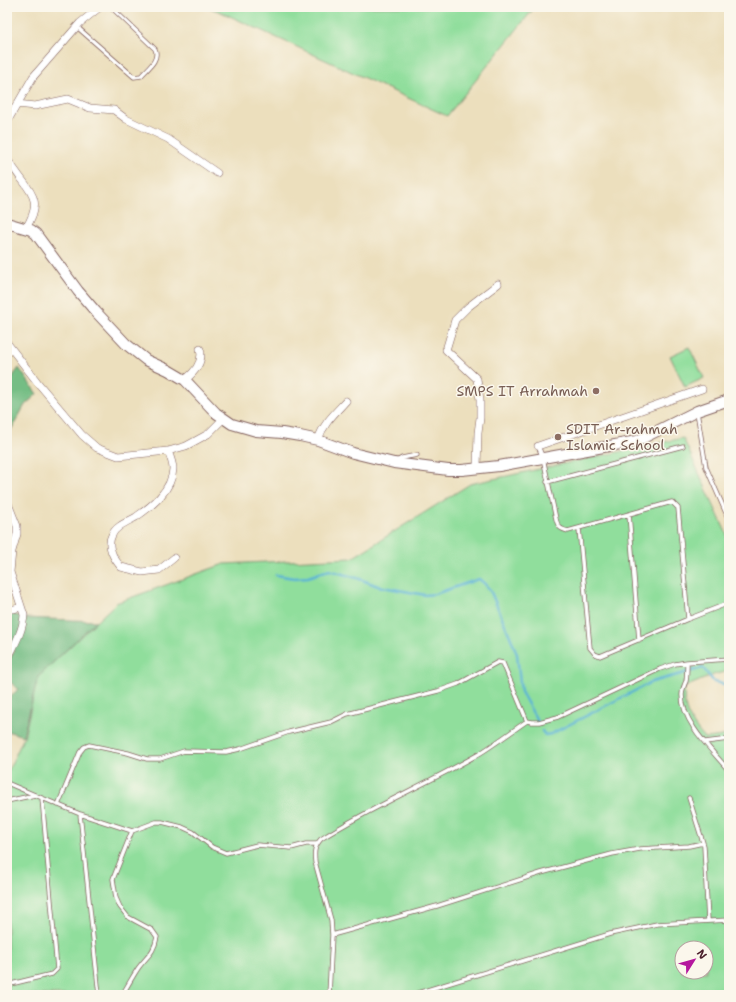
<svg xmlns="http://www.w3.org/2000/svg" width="736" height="1002" viewBox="0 0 736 1002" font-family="'Shantell Sans',sans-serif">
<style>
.green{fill:#90de9c;stroke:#6d7e64;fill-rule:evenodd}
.forest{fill:#74bd84;stroke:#5f6e58}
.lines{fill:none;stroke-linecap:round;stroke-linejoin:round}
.stream{stroke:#58b2d6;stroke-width:2.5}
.lane-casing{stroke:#83625e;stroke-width:5}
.street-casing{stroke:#83625e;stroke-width:8}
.secondary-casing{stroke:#83625e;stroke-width:12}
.lane{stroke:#fff;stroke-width:3.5}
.street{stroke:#fff;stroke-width:7}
.secondary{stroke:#fff;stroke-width:10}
.education-dot{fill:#8d6e63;stroke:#fbf7ec;stroke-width:1.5}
.labels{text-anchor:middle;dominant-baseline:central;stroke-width:3;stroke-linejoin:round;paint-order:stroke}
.education-label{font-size:14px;fill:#785e54;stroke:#fbf7ec;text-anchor:end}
</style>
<rect width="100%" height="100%" fill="#fbf7ec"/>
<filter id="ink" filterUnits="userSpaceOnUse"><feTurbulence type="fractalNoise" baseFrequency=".025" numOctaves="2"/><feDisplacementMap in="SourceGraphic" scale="8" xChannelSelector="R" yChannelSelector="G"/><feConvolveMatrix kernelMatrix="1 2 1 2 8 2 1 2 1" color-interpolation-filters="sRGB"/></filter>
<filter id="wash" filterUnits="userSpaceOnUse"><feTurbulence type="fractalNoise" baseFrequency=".012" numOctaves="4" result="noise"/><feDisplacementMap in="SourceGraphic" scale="16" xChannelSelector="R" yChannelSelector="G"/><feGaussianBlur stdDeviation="0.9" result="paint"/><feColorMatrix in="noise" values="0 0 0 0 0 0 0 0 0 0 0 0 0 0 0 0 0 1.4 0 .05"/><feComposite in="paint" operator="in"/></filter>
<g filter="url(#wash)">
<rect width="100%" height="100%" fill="#ecdfbd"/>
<path class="green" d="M207,7H535L447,116L221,12Z
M689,347L704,378L685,387L670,356Z
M683,438L729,539V671L716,674L685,687C681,709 692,724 706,740L708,738L729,735V995H7V773L24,737L38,677L116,603L224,564L352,558L470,484ZM682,948H706V972H682Z"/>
<path class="forest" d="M19,368L37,394L25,405L7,437V384Z
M7,612L24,618L96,621L38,677L23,736L7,731V701L18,689L7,679V664L14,651L7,646Z"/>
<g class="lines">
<path class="stream" d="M276,575L294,578L308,577L329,570L357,578L378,586L425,595L435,594L479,579L484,583L490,590L510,636L517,654L521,692L538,722
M542,731L545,735L551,734L652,682L703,668L714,682L729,685"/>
</g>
</g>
<g filter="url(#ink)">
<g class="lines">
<g class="lane-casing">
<path id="lane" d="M77,27L134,77L141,76C147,69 160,60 155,49L111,7
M697,412L706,467L729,520
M538,446L543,458L556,519C558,527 560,529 568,531L672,502L678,508L688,619L729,603
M397,461L402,458L417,455
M547,482L683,446
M629,514L639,640
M579,528L590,648L595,654L600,656L688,619
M687,662C687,668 687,675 686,681C684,686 682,689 682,695C682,723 713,751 729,771
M705,742L729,739
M7,783L42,798L57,969L52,974L7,985
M42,798L80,814L132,831L156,822H162L182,827L193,832L212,847L226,853L257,845L291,848L306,844H316
M689,798L704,846L708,921
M7,801L35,795
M58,805L80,752L84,747L89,745L128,753L147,759H160L184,751L226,752L240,749L289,732L331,722L347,714L438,691L458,684L498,662L503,663L527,721
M80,814L99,995
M332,935L437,906L541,873L612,854L640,849L689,846L703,843
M125,990C130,982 134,974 139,967C148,955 154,953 157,937L152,930L128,917L120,907L116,898L113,879L132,831
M329,995L332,935L331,920L315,862C314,852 314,847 321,839C371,807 427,784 479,754C495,744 511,732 527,721L532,722H539L558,717L660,669L675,664L687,662L729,659
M411,995L610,934L657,924L729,920"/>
</g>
<g class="street-casing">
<path id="street" d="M17,104L35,106L68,99L90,108L114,110L126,119L168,139L217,173
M7,122L33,77L80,23L100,7
M7,160C12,165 16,172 20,177C36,197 40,205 26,228
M7,343L38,383L82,435L97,448L118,456L168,451L186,446L208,434L224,418
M185,380C195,372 204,362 200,349
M318,440C323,424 334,414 346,401
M538,446L702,389
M168,451C170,456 173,464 173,469C172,490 152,506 136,517C127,522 116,526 112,535C106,546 114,559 121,567L142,572L159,570L174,558
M477,468L478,433L480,418V400L477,379L446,350L455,320L468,307L498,284
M7,501L17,526V534L12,551L10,572L24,615C23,631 14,646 7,660
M7,609H14L21,607"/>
</g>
<g class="secondary-casing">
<path id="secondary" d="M7,223L31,230L36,234L78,291L96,312L126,344L146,360L168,370L185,380L216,413L232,424L256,431L282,433L300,436L318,440L353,453L394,463L448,470H462L499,466L637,441L697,411L729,400"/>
</g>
<use href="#lane" class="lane"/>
<use href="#street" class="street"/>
<use href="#secondary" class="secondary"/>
</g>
</g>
<g class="education-dot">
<circle cx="596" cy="391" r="4"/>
<circle cx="558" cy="437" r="4"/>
</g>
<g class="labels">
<g class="education-label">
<text x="588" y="391">SMPS IT Arrahmah</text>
<text x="566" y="429" text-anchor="start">SDIT Ar-rahmah<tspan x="566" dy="16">Islamic School</tspan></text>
</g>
</g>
<rect width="736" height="1002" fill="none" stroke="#fbf7ec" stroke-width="24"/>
<g transform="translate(694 960) rotate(53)"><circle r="19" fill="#fbf7ec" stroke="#b4a19f"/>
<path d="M0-3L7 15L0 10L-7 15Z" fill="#b5179e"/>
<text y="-6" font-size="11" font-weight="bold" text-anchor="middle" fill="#4a1f2b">N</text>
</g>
</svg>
